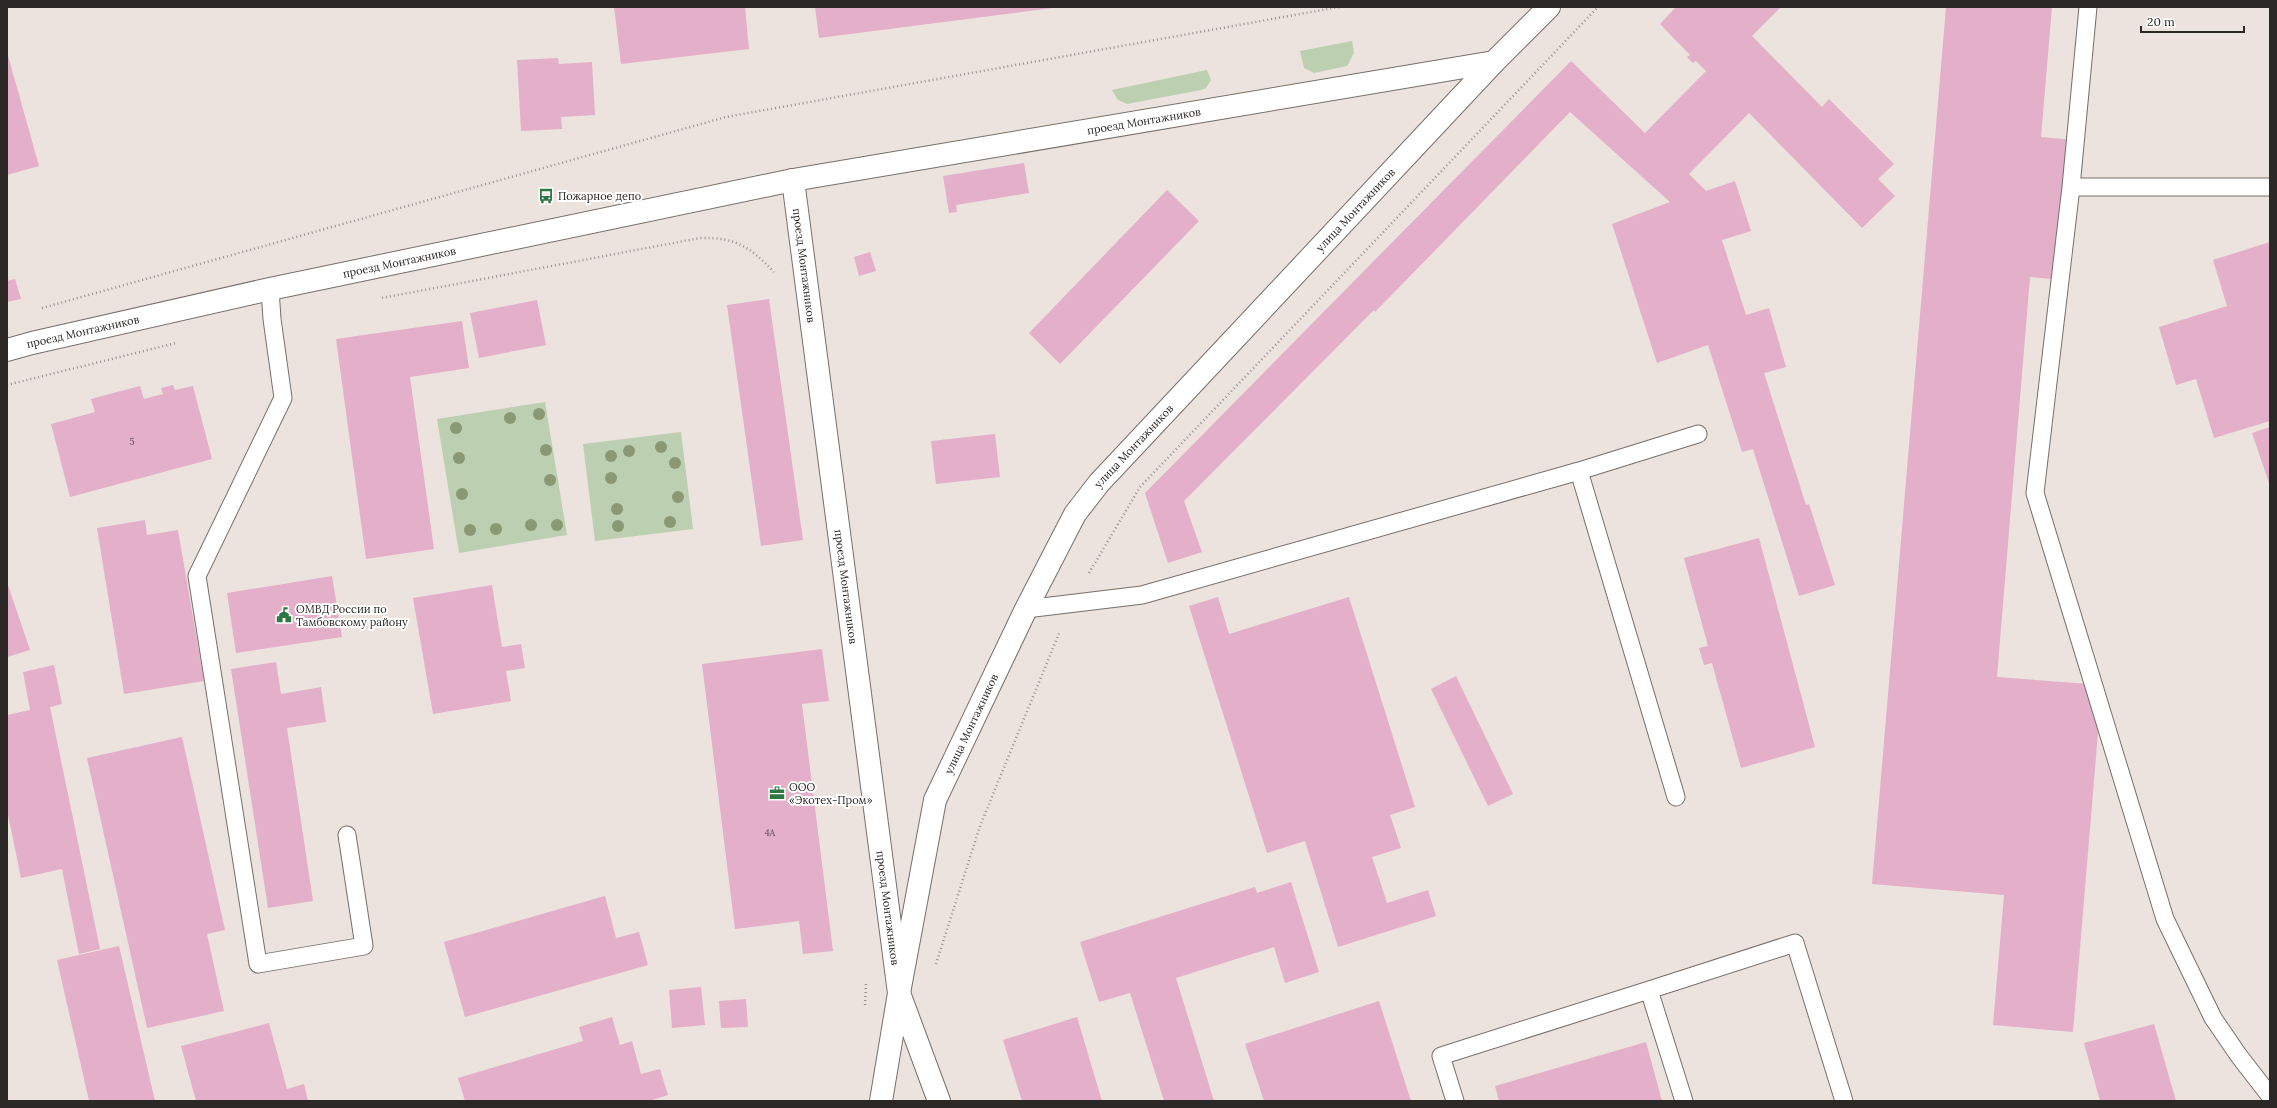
<svg xmlns="http://www.w3.org/2000/svg" width="2277" height="1108" viewBox="0 0 2277 1108" font-family="Lora,serif">
<style>
.green{fill:#bccfb0}
.building{fill:#e4afc8}
.lines{fill:none;stroke-linecap:round;stroke-linejoin:round}
.service-casing{stroke:#776f6b;stroke-width:19}
.minor-casing{stroke:#776f6b;stroke-width:24}
.secondary-casing{stroke:#776f6b;stroke-width:24}
.path{stroke:#96908c;stroke-width:2.5;stroke-dasharray:1 3;stroke-linecap:butt}
.service{stroke:#fff;stroke-width:17}
.minor{stroke:#fff;stroke-width:22}
.secondary{stroke:#fff;stroke-width:22}
.tree{fill:#8a9874}
.labels{text-anchor:middle;dominant-baseline:central;stroke-width:4;stroke-linejoin:round;paint-order:stroke}
.number-label{font-size:9px;fill:#594a4e}
.street-label{font-size:11px;fill:#2b2826;stroke:#fff}
.poi-label{font-size:11px;fill:#2b2826;stroke:#fff;text-anchor:start}
</style>
<rect width="100%" height="100%" fill="#ece3de"/>
<path class="green" d="M1352,41L1354,53L1347,66L1314,73L1304,68L1300,51Z
M1207,70L1211,80L1206,88L1201,90L1127,104L1118,100L1112,90Z
M545,402L567,535L459,553L437,419Z
M681,432L693,529L595,541L583,444Z"/>
<path class="building" d="M614,7H745L749,49L621,64Z
M815,7H1052V8L819,38Z
M1676,7H1781L1752,36L1822,107L1829,99L1894,164L1878,179L1895,196L1862,228L1749,113L1689,174L1706,191L1735,181L1751,231L1722,240L1746,315L1769,308L1786,367L1764,373L1806,505L1809,504L1835,585L1799,596L1753,449L1742,452L1708,345L1657,363L1612,224L1670,202L1570,112L1375,312L1374,310L1184,501L1202,552L1168,563L1145,493L1571,61L1645,133L1706,71L1696,61L1693,63L1687,57L1690,55L1660,24Z
M1946,7H2052L2041,137L2075,140L2063,280L2030,277L1997,677L2102,685L2073,1032L1993,1025L2004,895L1872,884Z
M7,52L39,166L7,175Z
M558,58L559,64L592,62L595,115L561,117L562,129L521,131L517,60Z
M1024,163L1029,193L956,205L957,212L949,213L943,176Z
M1167,190L1199,221L1060,364L1029,333Z
M2270,242V421L2214,438L2196,379L2176,385L2159,327L2227,306L2213,260Z
M870,252L876,271L859,276L854,257Z
M15,279L21,299L7,302V281Z
M769,299L803,540L761,546L727,305Z
M537,300L546,345L479,358L470,313Z
M462,321L469,368L410,377L434,549L366,559L336,339Z
M173,385L175,390L193,386L212,459L70,497L51,424L95,412L91,399L140,386L144,399L163,394L161,388Z
M2270,427V486L2252,433Z
M995,434L1000,477L936,484L931,441Z
M145,520L147,535L178,530L204,681L124,694L97,528Z
M1759,538L1815,747L1741,768L1712,663L1704,665L1699,648L1708,646L1684,558Z
M332,576L342,637L236,653L227,593Z
M7,582L30,650L7,657Z
M492,585L502,647L521,644L525,668L506,671L511,701L433,714L413,598Z
M1218,597L1229,634L1349,597L1415,807L1390,815L1401,848L1372,857L1387,903L1428,890L1436,916L1338,947L1305,841L1267,853L1189,606Z
M822,649L829,701L802,704L833,951L803,954L799,921L735,929L702,664Z
M276,662L281,694L321,687L326,722L287,728L313,901L268,908L231,669Z
M54,665L62,704L50,707L100,949L79,954L62,869L21,878L7,810V715L30,710L23,672Z
M1456,676L1513,794L1488,806L1431,689Z
M182,737L225,930L207,934L224,1011L147,1028L87,758Z
M1291,882L1319,972L1285,983L1274,947L1176,978L1214,1101H1164L1130,993L1099,1002L1080,942L1255,887L1257,893Z
M605,896L616,938L639,932L648,965L465,1017L444,942Z
M119,946L155,1101H89L57,960Z
M701,987L705,1025L672,1028L669,990Z
M746,999L748,1027L721,1028L719,1001Z
M1379,1001L1411,1101H1264L1245,1044Z
M612,1017L620,1045L632,1041L641,1074L660,1069L668,1095L649,1101H465L458,1078L583,1041L579,1027Z
M1077,1017L1102,1101H1022L1003,1040Z
M269,1023L287,1089L304,1084L308,1101H196L181,1046Z
M2154,1024L2176,1101H2100L2084,1043Z
M1646,1042L1662,1101H1499L1495,1086Z"/>
<g class="lines">
<g class="service-casing">
<path id="service" d="M2071,187L2088,7
M2270,187H2071L2035,493L2165,919L2213,1018L2239,1056L2270,1096
M270,289L272,319L283,398L197,576L258,964L364,946L347,835
M1579,471L1676,797
M1026,609L1142,595L1579,471L1698,434
M1455,1101L1441,1056L1649,990
M1684,1101L1649,990L1795,943L1844,1101"/>
</g>
<g class="minor-casing">
<g id="minor">
<path id="s1" d="M793,180L899,993L939,1101"/>
<path id="s2" d="M881,1101L899,993L935,800L1026,609L1075,514L1099,483L1494,62"/>
</g>
</g>
<g class="secondary-casing">
<g id="secondary">
<path id="s3" d="M7,350L32,343L270,289L793,180L1494,62L1549,7"/>
</g>
</g>
<path class="path" d="M382,298L700,238C736,237 750,247 774,272
M42,308L726,117L1339,7
M7,385L176,343
M1089,573L1140,487L1598,7
M936,964L980,826L1060,631
M865,1005L866,984"/>
<use href="#service" class="service"/>
<use href="#minor" class="minor"/>
<use href="#secondary" class="secondary"/>
</g>
<g class="tree">
<circle cx="539" cy="414" r="6"/>
<circle cx="510" cy="418" r="6"/>
<circle cx="456" cy="428" r="6"/>
<circle cx="661" cy="447" r="6"/>
<circle cx="546" cy="450" r="6"/>
<circle cx="629" cy="451" r="6"/>
<circle cx="611" cy="456" r="6"/>
<circle cx="459" cy="458" r="6"/>
<circle cx="675" cy="463" r="6"/>
<circle cx="611" cy="478" r="6"/>
<circle cx="550" cy="480" r="6"/>
<circle cx="462" cy="494" r="6"/>
<circle cx="678" cy="497" r="6"/>
<circle cx="617" cy="509" r="6"/>
<circle cx="670" cy="522" r="6"/>
<circle cx="531" cy="525" r="6"/>
<circle cx="557" cy="525" r="6"/>
<circle cx="618" cy="526" r="6"/>
<circle cx="496" cy="529" r="6"/>
<circle cx="470" cy="530" r="6"/>
</g>
<defs>
<g id="bus-bare" transform="scale(1.2)"><path d="M-5-6H5V4H4V6H2V4H-2V6H-4V4H-5ZM-3.5-4V0h7V-4ZM-3.5 1.2v1.5H-2V1.2ZM2 1.2v1.5H3.5V1.2Z" fill="#2e7744" stroke="#fff" stroke-width="2.5" paint-order="stroke"/></g>
<g id="civic-bare" transform="scale(1.2)"><path d="M-.6-6.5H3V-4.5H.6V-3L4-1V1h2V6H-6V1h2V-1L-.6-3ZM-1.2 2.5V6h2.4V2.5Z" fill="#2e7744" stroke="#fff" stroke-width="2.5" paint-order="stroke"/></g>
<g id="office-bare" transform="scale(1.2)"><path d="M-6-3h4V-5.5h4V-3h4V5H-6ZM-1-4.5V-3h2v-1.5ZM-6 0V1H6V0Z" fill="#2e7744" stroke="#fff" stroke-width="2.5" paint-order="stroke"/></g>
</defs>
<g fill-rule="evenodd">
<use href="#bus-bare" x="546" y="196"/>
<use href="#civic-bare" x="284" y="615"/>
<use href="#office-bare" x="777" y="793"/>
</g>
<g class="labels">
<g class="number-label">
<text x="132" y="441">5</text>
<text x="770" y="832">4А</text>
</g>
<g class="street-label">
<text stroke="none"><textPath href="#s3" startOffset="1160">проезд Монтажников</textPath></text>
<text stroke="none"><textPath href="#s2" startOffset="1038">улица Монтажников</textPath></text>
<text stroke="none"><textPath href="#s3" startOffset="402">проезд Монтажников</textPath></text>
<text stroke="none"><textPath href="#s1" startOffset="86">проезд Монтажников</textPath></text>
<text stroke="none"><textPath href="#s3" startOffset="78">проезд Монтажников</textPath></text>
<text stroke="none"><textPath href="#s2" startOffset="714">улица Монтажников</textPath></text>
<text stroke="none"><textPath href="#s1" startOffset="410">проезд Монтажников</textPath></text>
<text stroke="none"><textPath href="#s2" startOffset="390">улица Монтажников</textPath></text>
<text stroke="none"><textPath href="#s1" startOffset="734">проезд Монтажников</textPath></text>
</g>
<g class="poi-label">
<text x="558" y="196">Пожарное депо</text>
<text x="296" y="609">ОМВД России по<tspan x="296" dy="13">Тамбовскому району</tspan></text>
<text x="789" y="787">ООО<tspan x="789" dy="13">«Экотех-Пром»</tspan></text>
</g>
</g>
<rect width="2277" height="1108" fill="none" stroke="#2b2826" stroke-width="16"/>
<path d="M2141 26v6h103v-6" fill="none" stroke="#2b2826" stroke-width="2"/>
<text x="2147" y="26" font-size="12" fill="#2b2826" stroke="#ffffff" stroke-width="3" paint-order="stroke">20 m</text>
</svg>
